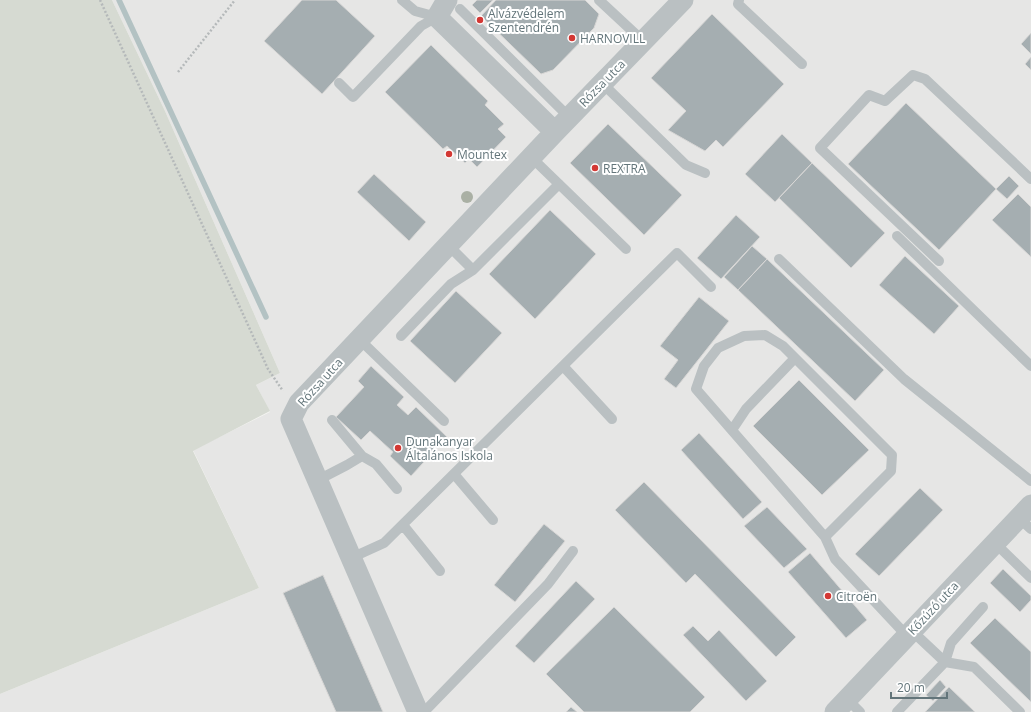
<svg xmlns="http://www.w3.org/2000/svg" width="1031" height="712" viewBox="0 0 1031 712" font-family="'Open Sans',sans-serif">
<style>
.built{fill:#e6e6e5}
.green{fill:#d6dad2}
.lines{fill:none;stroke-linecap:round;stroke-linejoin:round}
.stream{stroke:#b3c2c3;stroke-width:5.5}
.building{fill:#a5aeb1;stroke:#d7d6d5}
.path{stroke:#b5b9ba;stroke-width:2.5;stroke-dasharray:2 2;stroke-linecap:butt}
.service{stroke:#bac0c2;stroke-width:10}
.minor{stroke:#bac0c2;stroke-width:21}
.tree{fill:#aab0a4}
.poi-dot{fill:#d33834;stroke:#fff;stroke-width:1.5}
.labels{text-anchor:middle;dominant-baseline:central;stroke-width:4;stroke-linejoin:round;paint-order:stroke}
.poi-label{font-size:12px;fill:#63757a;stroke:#fff;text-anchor:start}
.street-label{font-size:12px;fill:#63757a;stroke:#fff}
</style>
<rect width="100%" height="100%" fill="#f5f5f2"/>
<path class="built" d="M112,0H1031V712H0V694L259,588L193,450L270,412L256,385L280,373L165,111Z"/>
<path class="green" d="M0,0H112L165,111L280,373L256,385L270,411L193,451L259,588L0,694Z"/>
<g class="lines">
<path class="stream" d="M119,0L266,317"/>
</g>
<path class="building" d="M302,0H336L375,36L322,94L264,41Z
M477,0H493L480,13L472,5Z
M496,0H585L599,14L594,28L553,70L541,74L481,16Z
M712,14L784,84L723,147L716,140L705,151L668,130L686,111L651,78Z
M1031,33V54L1021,44Z
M431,45L488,101L485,105L504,124L498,129L506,137L477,167L469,159L465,163L447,146L443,149L385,92Z
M1031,57V70L1025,64Z
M906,103L996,189L939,250L848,164Z
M608,124L682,195L644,235L570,163Z
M782,134L812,163L775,202L745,174Z
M812,163L885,233L851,268L779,198Z
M374,174L426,222L409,241L357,192Z
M1009,176L1019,186L1007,199L996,189Z
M1018,194L1031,207V257L992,220Z
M550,210L596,254L535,319L489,274Z
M736,215L760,237L721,279L697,258Z
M752,246L767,259L738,290L724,277Z
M905,256L959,306L934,334L879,285Z
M767,259L884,370L855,401L738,290Z
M456,291L502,333L455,383L410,341Z
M699,297L729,321L676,388L664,379L678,360L660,346Z
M371,366L404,397L397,405L408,415L416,407L447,437L411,476L390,456L393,452L370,431L361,440L336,417L364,387L358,381Z
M799,380L869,450L822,495L753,426Z
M699,433L762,502L743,519L681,450Z
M644,482L796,637L776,657L695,574L686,583L615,510Z
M920,488L943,510L879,576L855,554Z
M767,507L807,549L784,568L744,526Z
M544,524L565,541L515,602L494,585Z
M810,553L867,620L846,638L788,572Z
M1003,569L1031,596V600L1020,612L990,583Z
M323,575L383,712H336L283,593Z
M576,581L595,599L534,663L515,646Z
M614,607L705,697L690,712H584L546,674Z
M995,618L1031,652V702L970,643Z
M693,626L708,641L719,630L767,681L746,701L683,635Z
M940,680L946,687L933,701L926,695Z
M949,687L975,712H925Z
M571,707L577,712H566Z"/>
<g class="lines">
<path class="path" d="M100,0L268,369L283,391
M178,72L235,0"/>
<path class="service" d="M402,0L415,11L437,17
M599,0L643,41
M739,0L738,4L802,64
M460,9L569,117
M339,83L353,97L421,26L437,17
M602,83L686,165L705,173
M531,157L626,249
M897,236L1031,366
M448,245L473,270L559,184
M779,259L904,379L1031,481
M939,261L820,148L869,95L885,101L913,75L925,79L1031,179
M401,336L451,284L473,270
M359,339L444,421
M563,366L612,419
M332,420L362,456
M732,430L746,409L795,358
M454,474L493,520
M318,480L347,465L362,456L376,464L397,489
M1019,518L1031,529
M403,525L440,571
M825,537L891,471L892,455L783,346L765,335L744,336L718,348L704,366L696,389L825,537L835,559L907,636
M995,543L1031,578
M351,558L384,543L677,253L711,287
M912,631L945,662L974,667L1020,712
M847,699L860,712
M424,712L548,584L573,551
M897,712L945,662L951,643L983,607"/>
<path class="minor" d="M447,0L437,17L555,132
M418,712L291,419L299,403L555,132L683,0
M835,712L1031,505"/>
</g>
<circle class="tree" cx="467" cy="197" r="6"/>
<g class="poi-dot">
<circle cx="480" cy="20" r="4"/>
<circle cx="572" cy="38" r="4"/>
<circle cx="449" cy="154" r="4"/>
<circle cx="595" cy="168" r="4"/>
<circle cx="398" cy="448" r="4"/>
<circle cx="828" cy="596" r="4"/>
</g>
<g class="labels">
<g class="poi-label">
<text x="488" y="13">Alvázvédelem<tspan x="488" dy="14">Szentendrén</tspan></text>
<text x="580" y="38">HARNOVILL</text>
<text x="457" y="154">Mountex</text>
<text x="603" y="168">REXTRA</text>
<text x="406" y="441">Dunakanyar<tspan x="406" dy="14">Általános Iskola</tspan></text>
<text x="836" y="596">Citroën</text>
</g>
<g class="street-label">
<text transform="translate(602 83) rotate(-46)">Rózsa utca</text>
<text transform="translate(320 382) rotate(-48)">Rózsa utca</text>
<text transform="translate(933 608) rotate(-47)">Kőzúzó utca</text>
</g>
</g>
<path d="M891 692v6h56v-6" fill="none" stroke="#63757a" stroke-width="2"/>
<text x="897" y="692" font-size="12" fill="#63757a" stroke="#ffffff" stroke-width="3" paint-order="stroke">20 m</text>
</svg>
